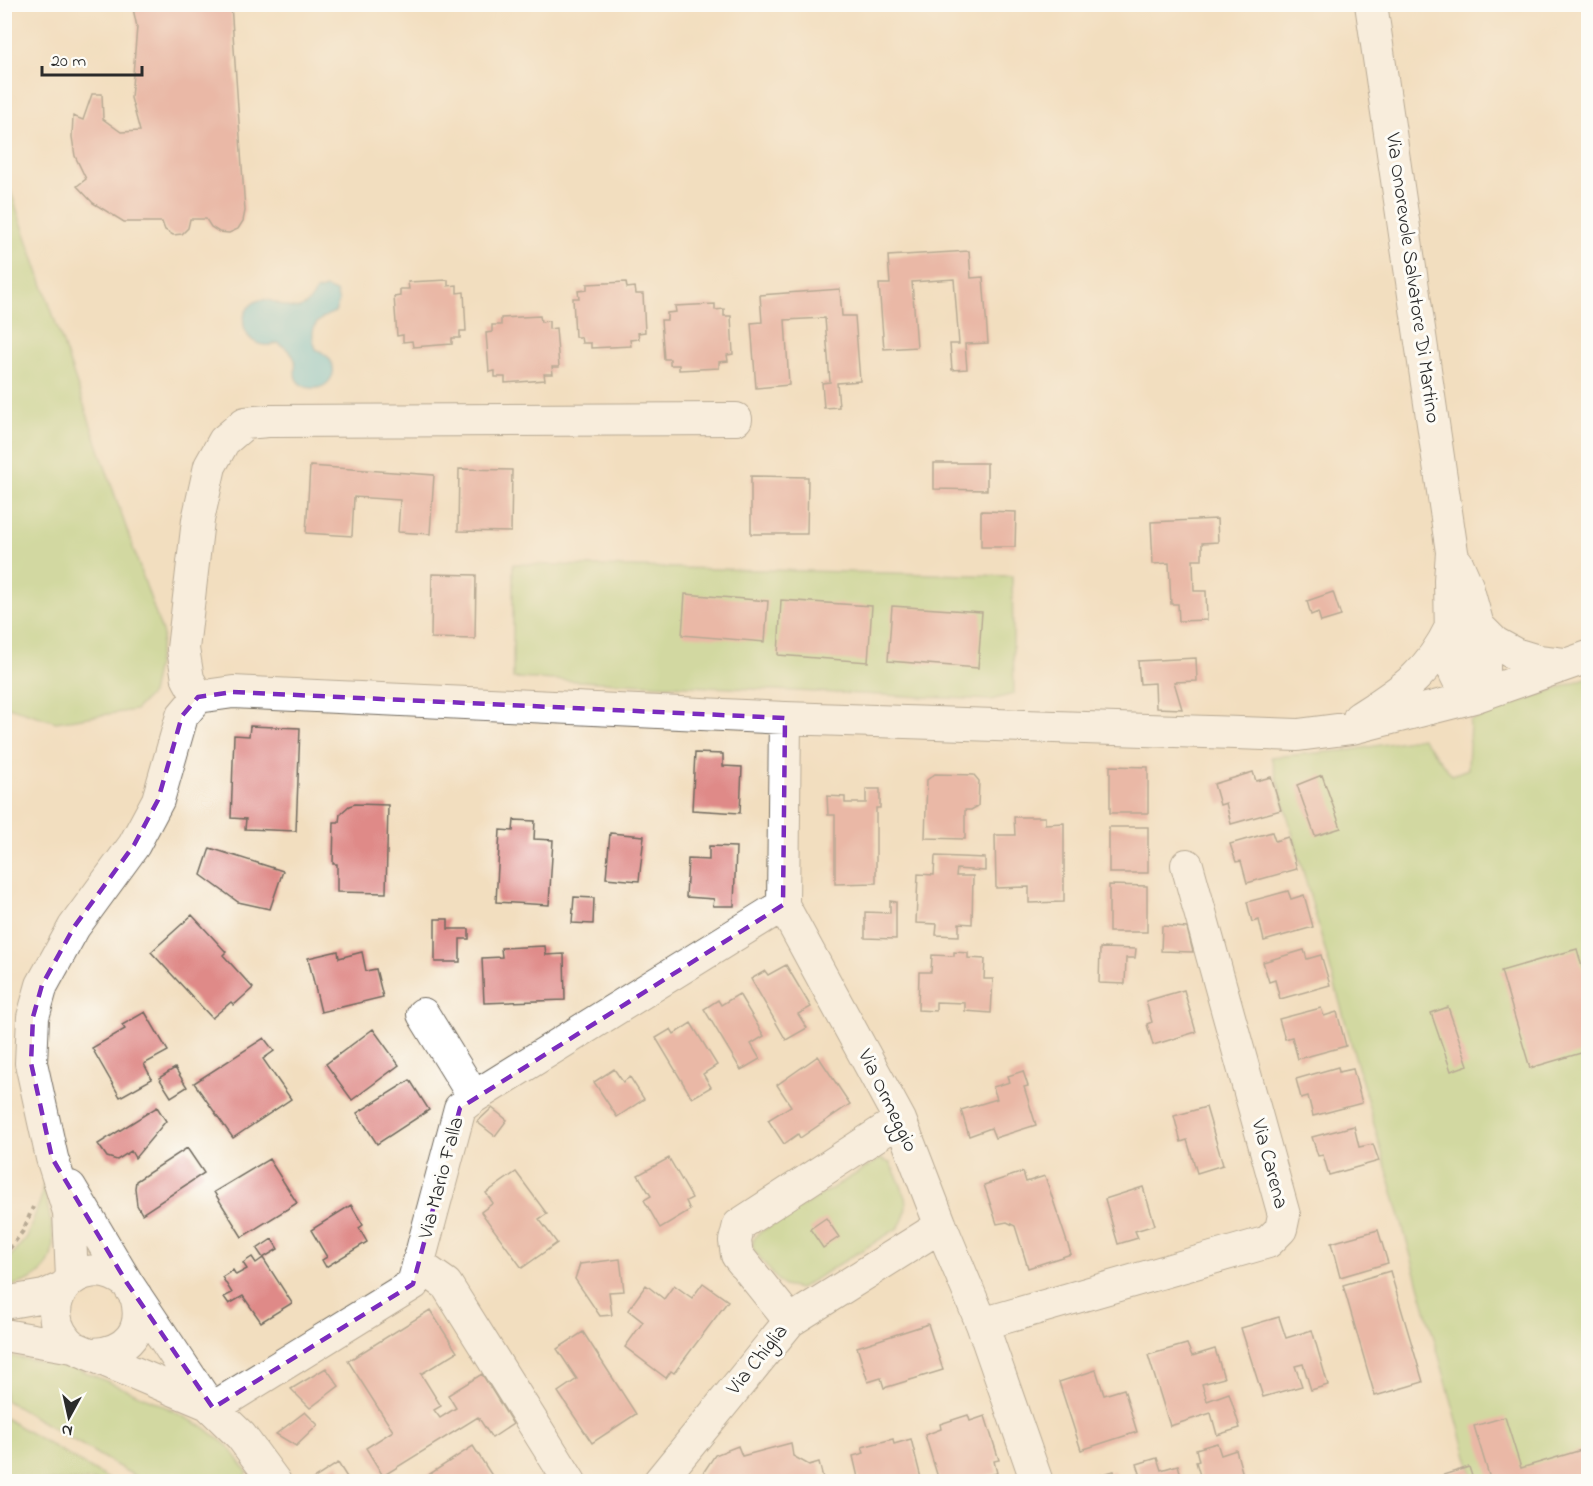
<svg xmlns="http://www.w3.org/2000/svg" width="1593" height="1486" viewBox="0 0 1593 1486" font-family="'Indie Flower',sans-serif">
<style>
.green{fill:#aad17b;stroke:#6a7e53;stroke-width:1.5}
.water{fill:#5ac3d6;stroke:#427780;stroke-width:1.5}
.building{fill:#df8a88}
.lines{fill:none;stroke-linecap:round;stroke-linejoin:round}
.minor-casing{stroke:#716a5f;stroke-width:34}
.path{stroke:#716a5f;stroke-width:4;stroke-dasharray:4.5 4.5;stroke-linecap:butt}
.minor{stroke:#fff;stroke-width:32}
.marked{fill:none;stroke:#7b2cbf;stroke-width:4.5;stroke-dasharray:12 8;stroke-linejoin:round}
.labels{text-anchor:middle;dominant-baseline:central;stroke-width:6;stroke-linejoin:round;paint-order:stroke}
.street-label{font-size:21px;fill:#2b2b2b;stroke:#fdfcf7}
</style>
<rect width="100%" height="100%" fill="#fdfcf7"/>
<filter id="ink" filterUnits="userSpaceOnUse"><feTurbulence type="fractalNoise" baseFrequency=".0167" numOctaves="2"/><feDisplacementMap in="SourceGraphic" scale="12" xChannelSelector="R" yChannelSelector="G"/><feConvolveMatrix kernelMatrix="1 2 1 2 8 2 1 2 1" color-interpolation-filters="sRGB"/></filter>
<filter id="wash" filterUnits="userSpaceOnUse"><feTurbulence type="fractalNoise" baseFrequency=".008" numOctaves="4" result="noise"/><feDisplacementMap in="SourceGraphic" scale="24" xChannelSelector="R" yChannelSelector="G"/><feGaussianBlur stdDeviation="1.35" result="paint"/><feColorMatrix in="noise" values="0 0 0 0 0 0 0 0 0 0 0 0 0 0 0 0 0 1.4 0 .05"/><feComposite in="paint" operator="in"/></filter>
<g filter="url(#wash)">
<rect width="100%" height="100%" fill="#f2debf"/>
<path class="green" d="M5,175L163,635L151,694L135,710L56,722L5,706Z
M513,564L1012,576L1014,694L991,700L513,678Z
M1588,677V1481H1474L1271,757L1351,750L1422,738L1452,775L1468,769L1470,721Z
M880,1159L890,1163C901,1185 915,1205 898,1228L799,1289L784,1286L779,1282L753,1249V1241L757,1234Z
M43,1183C52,1232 72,1276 5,1287L4,1264L27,1237L41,1198Z
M5,1355L78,1369L158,1403L205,1428L230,1448L248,1473L236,1481H143L5,1400Z
M4,1418H5L112,1481H5Z"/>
<path class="water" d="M326,288L336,292L339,302L335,312C315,319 308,329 316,349C351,365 326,399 302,385C291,378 297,369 295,360C292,352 285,347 278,343C274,344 269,346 265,345C246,344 237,321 249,307C272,281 294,334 316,291Z"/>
<g id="blocks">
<path class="building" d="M132,4H231L245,211L243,221L238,229L229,233L219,232L211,227L206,219H190L188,228L182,234L173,235L165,230L162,222H124L93,203L77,186L86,179L75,156L72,137L73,116L83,120L92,94H102L103,119L121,132L140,131L131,98L137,27Z
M969,251L971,278L983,277L988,343L965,344L967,369L952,370L950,344H959L954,279L912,282L917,347L884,349L879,284H890L888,256Z
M448,280V286L457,285V293L464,292L466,331H460V338H452V344L413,347L412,341L403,342V335L397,336L394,297L400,296V289H409L408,282Z
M626,282L627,288L635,287L636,294H643L645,332L638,333L639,339L630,340L631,346L591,348V343H582L581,337H575L573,298H579L578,291L587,290V284Z
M840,289L842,316H855L860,381L837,383L839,407L824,408L822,383L830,382L825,318L785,320L789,385L756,388L751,323L762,322L760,295Z
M715,304V310L724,309V316H731L733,354L727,355L728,361L719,362V368L679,370V365H670V359H664L661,320H667V313L676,312L675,306Z
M540,316L541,322L549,321V329L556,328L559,367H552L553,374H544L545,380L505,383V377H495V371L489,372L486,333L492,332V325H501V318Z
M934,463H987V490L934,489Z
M310,466L434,475L430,534L398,532L400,500L354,497L352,536L306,533Z
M459,469L512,470L511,532L458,531Z
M751,476L808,477L807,534H751Z
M981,511L1016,512L1015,547H981Z
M1217,519L1218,542L1202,543V560H1193L1194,591H1206L1207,620L1179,621L1178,604H1171L1169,563L1153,564L1151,522Z
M432,574L476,575L475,639L431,638Z
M1333,592L1341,616L1321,622L1318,612L1311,615L1307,601Z
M685,594L768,601L765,642L682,635Z
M781,600L872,606L868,662L778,655Z
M892,606L982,612L978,668L888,661Z
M1196,658L1197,681L1174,682L1182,709L1156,708L1155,683L1140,684L1138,661Z
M250,726L300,728L296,831L245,829L246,819L231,818L234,735L249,736Z
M695,753L723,754V766L742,767L740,813L692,810Z
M1110,766L1148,767V813H1110Z
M1253,772L1256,781L1271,777L1281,810L1231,824L1226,803L1220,805L1214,784Z
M935,774L974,775L979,781L978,806L971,810H965V839L925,838L927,780Z
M1322,775L1341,828L1315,836L1297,785Z
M866,789H880V808H876V883L835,884V815H828L827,796L845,797V803H866Z
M355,804L388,805L386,893L337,892V864H333L334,822H339L340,814L349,806Z
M1014,817H1045V824L1064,823V902L1029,903V887L996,888L995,835H1015Z
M514,820L535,821L534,839L553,840L549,905L496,902L500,830L513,831Z
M1109,827H1148V873H1109Z
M1272,832L1275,841L1288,837L1297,869L1247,883L1241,861L1236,862L1230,844Z
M610,833L644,836L639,881L606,878Z
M709,846L736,847L734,906H713L714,899L686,897L688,859L709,860Z
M210,848L283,871L270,909L238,902L201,875Z
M935,856L985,858V871L957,869L956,876H973L972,924L959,923V936L936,935L937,924L916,923L918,874L934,875Z
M1109,885L1147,886V932H1109Z
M1288,891L1291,899L1304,895L1313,927L1264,941L1259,920L1252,922L1247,902Z
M574,897L594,898L593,924L572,923Z
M890,901L896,902V939L865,938V912L890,913Z
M192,915L226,952L223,955L253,988L234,1005L231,1002L212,1018L151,952Z
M435,919H448V929H469V939H460V962H435Z
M1162,926L1187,928L1193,952L1161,951Z
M545,946L546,955L564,954L565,1000L484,1003L482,958L502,957L501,948Z
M1100,948L1136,949L1135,958H1126L1125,984L1099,983Z
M1577,949L1588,988V1051L1530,1068L1501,971Z
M1304,950L1307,959L1321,955L1330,985L1280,999L1275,980L1269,982L1263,962Z
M338,951L339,958L362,952L366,971L376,969L383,997L321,1012L308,958Z
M954,952L968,953V958L985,959L984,979H993L991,1013L965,1011V1003L936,1002V1011L918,1010L919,972H931L932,955L954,956Z
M786,965L811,1007L798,1014L807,1028L786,1040L751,979L765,971L768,975Z
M1184,990L1196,1032L1153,1045L1147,1024L1152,1022L1146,1001Z
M739,994L764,1036L751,1044L760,1059L741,1070L704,1009L718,1000L721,1005Z
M1448,1007L1468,1065L1451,1071L1431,1013Z
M1321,1008L1324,1016L1337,1012L1346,1046L1298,1059L1292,1037L1285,1039L1279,1019Z
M145,1012L168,1051L144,1064L152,1079L120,1097L92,1048L125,1029L122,1025Z
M691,1023L717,1065L703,1074L711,1087L692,1098L656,1038L671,1029L674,1034Z
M373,1029L399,1065L352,1100L326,1064Z
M264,1038L274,1051L263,1059L291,1099L233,1138L194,1083Z
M818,1056L850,1104L800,1138L798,1134L784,1144L768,1120L791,1106L777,1085Z
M1338,1067L1339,1072L1353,1069L1362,1103L1313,1116L1308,1096L1301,1098L1296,1079Z
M175,1068L187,1087L171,1097L159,1078Z
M614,1069L623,1082L630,1077L644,1099L617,1117L594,1082Z
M1023,1071L1028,1086L1024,1087L1036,1125L995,1138L991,1128L969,1136L961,1110L997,1099L993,1087L1010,1082L1008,1076Z
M410,1080L429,1110L377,1144L357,1113Z
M157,1107L166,1121L135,1158L131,1151L117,1160L107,1157L98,1144Z
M1206,1107L1223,1165L1197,1173L1187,1140L1181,1142L1174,1116Z
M492,1108L507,1120L495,1136L477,1122Z
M1354,1126L1359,1147L1373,1144L1379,1161L1329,1175L1323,1155L1318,1156L1312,1137Z
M187,1148L204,1173L142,1214L137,1205L135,1188L136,1181Z
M669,1158L692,1198L686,1201L690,1210L660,1228L644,1200L651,1196L638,1175Z
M269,1159L297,1203L242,1237L214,1192Z
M516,1172L547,1214L539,1219L557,1243L522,1268L481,1212L493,1203L486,1193Z
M1023,1172L1026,1182L1045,1176L1071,1254L1028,1268L1015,1226L1007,1222L997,1224L984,1185Z
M1143,1187L1155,1225L1135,1231L1138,1238L1118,1244L1105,1199Z
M351,1205L363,1225L359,1228L367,1242L326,1267L322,1260L327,1257L311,1230Z
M826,1218L839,1237L823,1248L810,1229Z
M1378,1230L1388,1263L1340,1277L1331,1243Z
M272,1239L278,1249L263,1258L257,1249Z
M252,1257L256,1263L263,1258L292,1303L261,1322L243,1296L229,1304L224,1297L232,1293L222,1277L233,1270L236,1275L247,1269L243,1263Z
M620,1259L624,1291L609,1292L612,1315L600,1316L575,1279L580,1264Z
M1390,1271L1423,1382L1375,1396L1343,1285Z
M703,1283L728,1301L674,1373L671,1371L666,1378L625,1347L643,1322L628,1310L646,1285L664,1299L674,1285L692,1298Z
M430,1310L457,1352L421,1374L441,1406L434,1410L440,1418L456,1408L448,1395L482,1374L513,1424L492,1438L478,1417L383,1476L366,1448L393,1431L348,1361Z
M1279,1317L1286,1338L1312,1330L1328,1385L1311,1390L1303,1364L1295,1366L1302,1386L1263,1397L1241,1328Z
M928,1324L943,1370L884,1388L881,1378L868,1382L857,1347Z
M583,1332L636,1414L592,1443L558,1392L577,1379L557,1349Z
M1187,1344L1192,1356L1215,1349L1224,1378L1202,1384L1207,1401L1229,1393L1240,1428L1217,1435L1211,1413L1170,1426L1148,1355Z
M326,1368L339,1386L310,1408L291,1389Z
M1096,1370L1104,1395L1124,1389L1137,1432L1081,1450L1059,1382Z
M305,1412L318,1425L296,1446L276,1434Z
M968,1415L970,1421L985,1416L999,1460L994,1461L997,1473L969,1482H945L944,1480L939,1481L925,1435L941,1429L940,1424Z
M1505,1417L1521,1468L1588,1448V1482H1491L1474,1426Z
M893,1439L894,1444L911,1439L922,1482H859L853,1456L864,1453L862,1447Z
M791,1443L793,1456L809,1465L819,1462L824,1482H697L715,1455L738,1446L742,1456Z
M1217,1443L1221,1455L1236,1450L1245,1482H1202L1196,1462L1199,1461L1196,1449Z
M473,1446L496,1482H423L422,1479Z
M1157,1458L1161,1470L1178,1465L1183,1482H1139L1138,1477L1141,1476L1137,1464Z
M338,1463L350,1482H314L313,1479Z
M1469,1467L1474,1482H1424V1481Z
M1114,1471L1117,1482H1078V1481Z"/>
</g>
</g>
<g filter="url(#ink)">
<use href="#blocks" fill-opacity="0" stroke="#716a5f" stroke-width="1.5"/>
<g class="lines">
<g class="minor-casing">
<path id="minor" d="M1371,4L1452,552L1450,580L1451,639L1455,673L1461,685L1474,697
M1457,563L1467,586L1478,626L1495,643L1515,654L1538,661L1564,664
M198,697L188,679L183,649L198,520L210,466L224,441L245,423L268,421L736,419
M1474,697L1484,674V652L1478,626
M785,718L783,905L900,1120L941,1226L982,1324L1037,1482
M1359,718C1402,690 1428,675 1451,627
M423,1014L474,1097
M70,1187L127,1283
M419,1265L446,1284L570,1482
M72,1278L69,1212L52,1158L31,1063L33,1017L42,985L74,927L134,845L158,800L182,716L198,697L233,692L785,718L1298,735L1352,728L1474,697L1588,657
M4,1303L44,1296L62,1288
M790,1321L737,1255L735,1241L739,1225L900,1120
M982,1324L1268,1242L1281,1229L1284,1215L1187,865
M4,1335L73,1347
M93,1354C127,1353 146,1330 136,1296
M208,1404L73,1347C27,1308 79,1245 127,1283L208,1404L241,1436L275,1482
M213,1408L413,1284L460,1108L474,1097L783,905
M659,1482L790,1321L941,1226"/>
</g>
<path class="path" d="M4,1256L23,1231L33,1207"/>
<use href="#minor" class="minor"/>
</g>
</g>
<path d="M0 0H1593V1486H0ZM233,692L785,718L783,905L460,1108L413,1284L213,1408L127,1283L52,1158L31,1063L33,1017L42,985L74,927L134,845L158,800L182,716L198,697Z" fill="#f2debf" fill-opacity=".55" fill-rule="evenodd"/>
<path class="marked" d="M233,692L785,718L783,905L460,1108L413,1284L213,1408L127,1283L52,1158L31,1063L33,1017L42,985L74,927L134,845L158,800L182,716L198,697Z"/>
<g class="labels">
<g class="street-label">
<text transform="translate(1412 278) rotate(82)">Via Onorevole Salvatore Di Martino</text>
<text transform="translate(887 1101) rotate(64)">Via Ormeggio</text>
<text transform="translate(1269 1164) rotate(75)">Via Carena</text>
<text transform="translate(442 1178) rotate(-75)">Via Mario Falla</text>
<text transform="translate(758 1360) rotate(-51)">Via Chiglia</text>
</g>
</g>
<rect width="1593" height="1486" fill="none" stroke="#fdfcf7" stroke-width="24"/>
<g transform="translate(69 1417) rotate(188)" stroke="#fdfcf7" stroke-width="4.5" paint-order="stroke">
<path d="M0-4.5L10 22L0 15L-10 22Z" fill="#2b2b2b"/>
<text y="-9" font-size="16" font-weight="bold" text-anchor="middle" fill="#2b2b2b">N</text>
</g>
<path d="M42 66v9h100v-9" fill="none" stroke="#2b2b2b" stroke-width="3"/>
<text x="51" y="66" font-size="18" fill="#2b2b2b" stroke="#fdfcf7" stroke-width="4.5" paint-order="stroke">20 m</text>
</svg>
